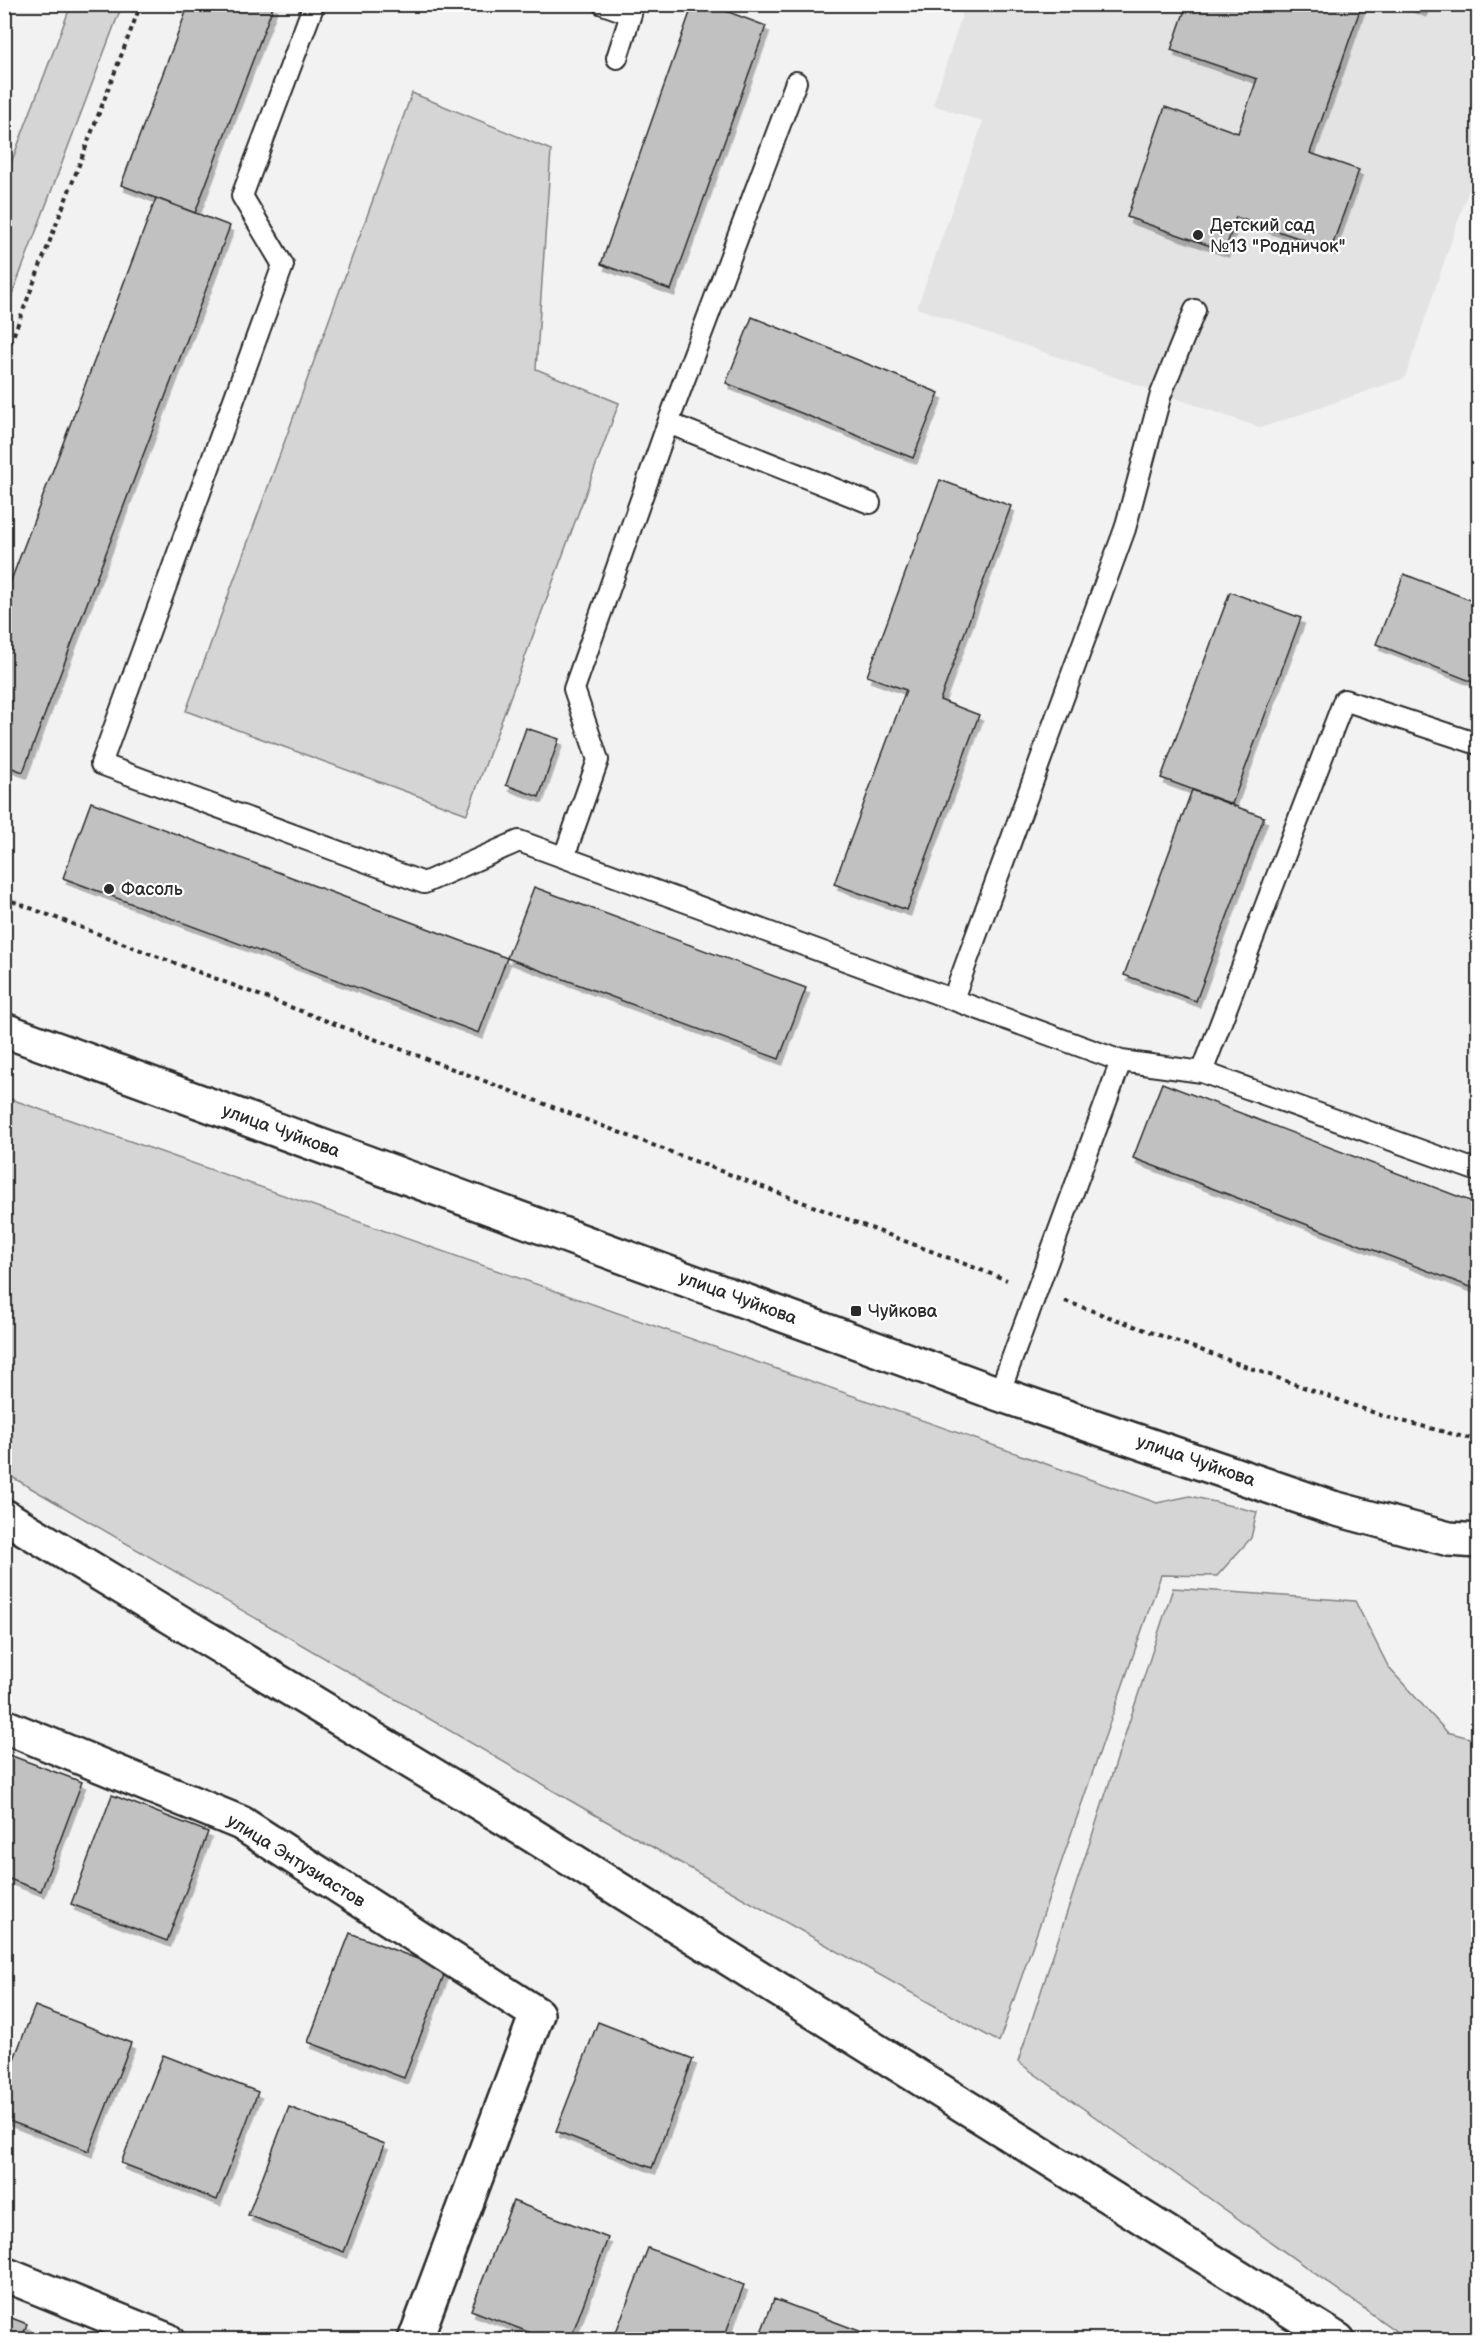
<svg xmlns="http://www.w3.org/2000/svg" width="1483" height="2344" viewBox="0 0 1483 2344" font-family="'Balsamiq Sans',sans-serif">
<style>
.built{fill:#e3e3e3}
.green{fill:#d5d5d5;stroke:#808080;stroke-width:1.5}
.building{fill:#c1c1c1;stroke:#2b2b2b;stroke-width:1.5;filter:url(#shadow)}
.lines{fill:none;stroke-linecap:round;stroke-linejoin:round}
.lane-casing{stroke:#2b2b2b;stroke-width:24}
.street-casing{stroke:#2b2b2b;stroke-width:38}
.secondary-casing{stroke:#2b2b2b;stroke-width:38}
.path{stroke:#2b2b2b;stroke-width:4;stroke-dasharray:4.5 4.5;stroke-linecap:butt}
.lane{stroke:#fff;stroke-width:20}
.street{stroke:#fff;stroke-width:33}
.secondary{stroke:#fff;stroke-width:33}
.poi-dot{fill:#2b2b2b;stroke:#fff;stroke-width:2}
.labels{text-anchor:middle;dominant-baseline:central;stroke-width:4.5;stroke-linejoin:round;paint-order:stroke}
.poi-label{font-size:18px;fill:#2b2b2b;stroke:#fff;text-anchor:start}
.street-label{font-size:18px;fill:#2b2b2b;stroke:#fff}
</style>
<defs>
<filter id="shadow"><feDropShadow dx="3.5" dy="6" stdDeviation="0" flood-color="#0004"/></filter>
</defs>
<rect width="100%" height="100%" fill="#f2f2f2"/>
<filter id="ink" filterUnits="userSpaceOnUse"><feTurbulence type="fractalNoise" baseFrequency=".0167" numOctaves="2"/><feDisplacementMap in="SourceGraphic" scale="12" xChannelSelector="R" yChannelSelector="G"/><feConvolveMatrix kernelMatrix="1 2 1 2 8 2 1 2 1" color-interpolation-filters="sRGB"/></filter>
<g filter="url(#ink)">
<path class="built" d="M965,5H1478V162L1405,378L1261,428L917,308L983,122L933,105Z"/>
<path class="green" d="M71,5H122L5,313V179Z
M412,93L551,150L536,369L619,403L467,814L186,711Z
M5,1097L1157,1503L1190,1496L1257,1512L1251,1538L1217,1576L1161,1575L999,2042L590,1812L5,1473Z
M1173,1588L1355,1601L1389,1668L1447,1732L1478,1740V2339H1407L1018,2062Z"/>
<path class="building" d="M189,4H274L195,213L121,185Z
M693,4H707L766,26L671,290L601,264Z
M1187,4H1362L1310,153L1359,170L1331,249L1236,217L1225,251L1127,217L1165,107L1238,133L1257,79L1171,50Z
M1405,4H1425L1423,11Z
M156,198L230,226L23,772L4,765V599Z
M752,317L939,393L913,458L726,383Z
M940,480L1011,506L940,700L979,715L907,910L834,884L906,690L867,676Z
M1404,574L1478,603V684L1376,644Z
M1230,592L1301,618L1232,804L1161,778Z
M526,728L559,739L539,797L506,785Z
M1192,790L1264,817L1196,1001L1124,975Z
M91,802L507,958L479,1033L63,878Z
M534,887L806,988L779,1059L507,958Z
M1162,1083L1478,1204V1290L1133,1158Z
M4,1753L82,1782L41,1891L4,1877Z
M112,1795L208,1832L167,1941L71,1904Z
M350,1933L446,1970L404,2078L308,2042Z
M35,2006L131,2043L89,2151L4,2119V2084Z
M598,2022L693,2059L652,2168L556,2131Z
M163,2055L258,2092L217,2200L121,2163Z
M289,2107L385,2144L344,2252L248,2215Z
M513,2201L608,2238L570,2340H549L471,2310Z
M648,2248L744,2285L723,2340H613Z
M774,2299L870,2335L868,2340H758Z
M4,2315L27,2324L21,2340H4Z"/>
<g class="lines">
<g class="lane-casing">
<path id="lane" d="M314,4L242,196L283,265L101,764L424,883L519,841L1121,1061
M603,4L631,14L617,58
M668,423L870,503
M564,857L598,760L574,689L668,423L796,82
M953,999L1125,529L1161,394L1195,310
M1202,1072L1478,1171
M999,1394L1121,1061L1202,1072L1344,700L1478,744"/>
</g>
<g class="street-casing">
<path id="street" d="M4,1516L524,1830L1338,2340
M4,1726L241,1823L537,2014L415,2340
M4,2274L167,2340"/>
</g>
<g class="secondary-casing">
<path id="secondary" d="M4,1030L999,1394L1333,1508L1449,1539L1478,1541"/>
</g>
<path class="path" d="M4,360L141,4
M4,898L1007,1280
M1065,1301L1383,1416L1472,1439L1478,1438"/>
<use href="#lane" class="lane"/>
<use href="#street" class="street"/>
<use href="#secondary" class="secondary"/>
</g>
</g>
<g class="poi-dot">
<circle cx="1198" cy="235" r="6"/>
<circle cx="109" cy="889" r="6"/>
<rect x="850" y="1305" width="12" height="12" rx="3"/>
</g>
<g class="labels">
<g class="poi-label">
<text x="1210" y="225">Детский сад<tspan x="1210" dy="21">№13 "Родничок"</tspan></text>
<text x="121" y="889">Фасоль</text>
<text x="868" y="1311">Чуйкова</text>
</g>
<g class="street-label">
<text transform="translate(281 1131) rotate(20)">улица Чуйкова</text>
<text transform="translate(738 1298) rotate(20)">улица Чуйкова</text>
<text transform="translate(1196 1461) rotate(19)">улица Чуйкова</text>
<text transform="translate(296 1861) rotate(32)">улица Энтузиастов</text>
</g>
</g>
<rect width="1483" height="2344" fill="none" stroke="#fff" stroke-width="24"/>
<rect x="12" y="12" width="1459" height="2320" fill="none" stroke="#2b2b2b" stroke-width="2" filter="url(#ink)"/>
</svg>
